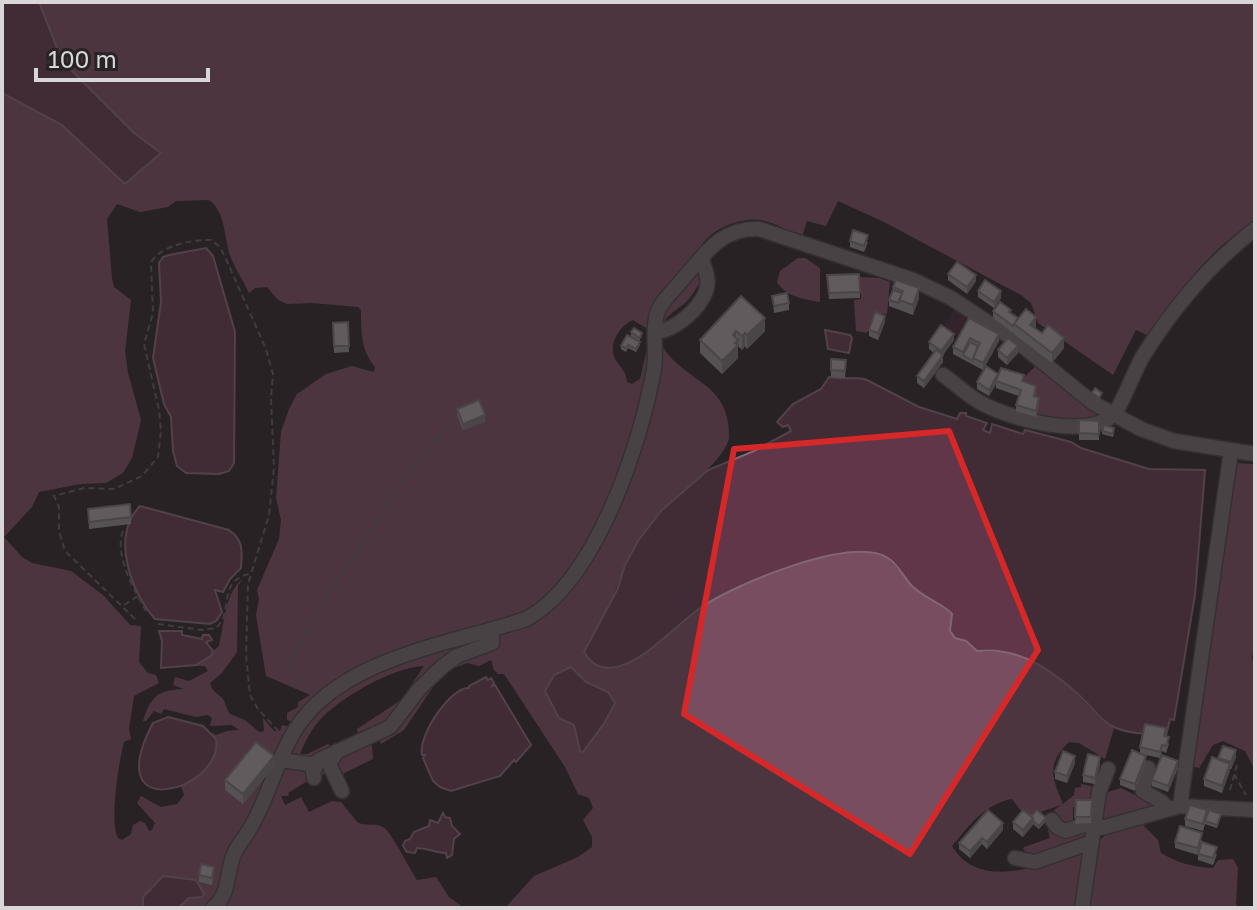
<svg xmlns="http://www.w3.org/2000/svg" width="1257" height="910" viewBox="0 0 1257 910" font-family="'Golos Text',sans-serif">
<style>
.green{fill:#402531}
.forest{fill:#794d60;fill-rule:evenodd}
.water{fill:#603648;stroke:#846673;stroke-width:2}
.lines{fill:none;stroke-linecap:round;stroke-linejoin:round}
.minor-casing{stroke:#454142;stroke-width:17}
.path{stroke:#5e5a5b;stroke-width:2;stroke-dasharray:6 4;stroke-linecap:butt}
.minor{stroke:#70696c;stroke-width:14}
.wall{fill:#8f898b}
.shaded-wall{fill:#746f71}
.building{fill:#a69fa2;stroke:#746f71;stroke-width:2}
.marked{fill:none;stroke:#d62828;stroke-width:6;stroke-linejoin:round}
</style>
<rect width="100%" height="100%" fill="#282325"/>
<path class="green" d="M954,309L969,317L959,338L945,332V324Z"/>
<path class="forest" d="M39,2H1255V220C1210,249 1178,291 1149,336L1136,330L1113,375L1038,323L1031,303L1021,295L884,222L838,201L826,226L807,221L802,237C789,232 775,222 761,220C740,217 705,230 698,253C695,261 699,274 699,284C695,290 691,298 685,303C679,308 671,313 666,319C642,351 696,374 713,392C725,405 729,419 729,436C729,451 703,474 693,483C668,505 636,536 624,568C614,591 605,626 587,643L660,642L703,605L740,587L782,569L826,555L846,552H868L889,558L913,587L952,614L950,631L978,651L1006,652L1034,660L1063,681L1100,718L1114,728L1105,759L1079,743L1069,742C1046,764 1052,778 1063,804L1074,795L1075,788L1081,787V784L1095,787L1093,806L1073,807V825L1067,828L1056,818L1054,810L1061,805L1026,817L1012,799C984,804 970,825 952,846C976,887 1031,870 1066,856C1075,853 1087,850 1095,844C1100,841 1104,835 1109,832L1101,812L1105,793L1121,788L1153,804V811L1144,826L1158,840L1161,853C1178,863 1193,867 1213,868L1218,860L1233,859L1238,868L1236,904L1239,908H505L534,876L578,857L592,847V837L583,820L593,808L589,798L578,794L565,767L504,674H498L494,670L491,660L479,666L467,663L449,670L435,684L404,730L381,744L374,729L359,736L357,729L401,700L424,666C393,667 339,698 319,721C310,731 305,742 300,754H307L328,744L332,747L368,739L372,746L373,759L338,776L335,770L309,780L288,793L289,796H281L285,805L301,797L309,812L332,801L341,802L358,823C366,826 375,823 383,827C391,831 410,870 417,880L436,877L449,897L464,908H2V94L62,125L125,184L160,153L134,133L62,61ZM209,200C225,211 224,235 229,252C233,266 243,280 249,293L255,288L267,287L278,300L287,304L312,303L358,307L361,310C361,331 361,351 375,367L374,372L352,366L326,374L297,394L289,409L281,432L276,498L281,520L279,539L257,590L259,599L256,615L266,676L310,695L298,702V707L287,713V720L294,722L291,727L282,725L280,731H274L263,718L264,731L259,732L245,720L230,714C226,709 226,703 223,699C218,693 212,692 210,683L222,673L237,652L238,586L243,579C225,591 224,626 219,646L213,651L212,655L192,666H205L208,671L189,681L175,677L173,685L184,689C158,690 151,696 143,721H146L154,711L161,714L164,709L196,717L208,715L212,718L210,726L232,725L239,730L227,731L216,735L212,732C227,756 201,776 181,786L184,795L177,804L161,807L141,796L137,803L155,823L152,830L149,831L145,823L140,821L133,825L131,834L122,840L118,838C109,823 119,760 124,742L131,739L129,729L134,696L159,683L156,675L148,673L139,662L141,626L130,625L103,595L71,571L32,563L22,557L4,537L32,507L39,492L80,484L106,483L123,473L132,458L141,420L128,373L125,351L131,300L114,287L112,278L107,219L117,204L140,212L168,207L176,201ZM633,320L651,331L640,379L632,384L627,382C626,370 620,368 615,359C608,344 619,326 633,320Z
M798,258H805L820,268V302C804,299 786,297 777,282L780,271Z
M860,277L879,278L890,282L887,314L874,313L867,333L856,331L854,300L861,299Z
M1037,365L1096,412V417L1091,421L1035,419L1023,388L1025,381L1022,379Z
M1234,463L1255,464V638L1252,658L1255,667V770L1245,751L1223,741L1213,745L1199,768L1188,765Z
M1046,822L1087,826V839L1031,856L1023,849L1024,847L1050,838Z"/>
<path class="water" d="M2,2H39L62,61L134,133L161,153L125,184L62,125L2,93Z
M206,248L213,256L235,332L234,463L229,471L219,474L186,473L177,466L173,451L171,417L164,404L153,358L161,302L159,263L163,257L169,255Z
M825,330L850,335L852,338L849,353L828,349Z
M829,377C843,380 856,376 867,380L919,407L957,419L960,413H966V416L987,423L983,430L990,433L992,424L1023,434L1025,430L1071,442L1081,448L1149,469L1205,470L1195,595L1174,720L1170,719L1166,736C1150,734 1127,734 1112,726C1101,720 1094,710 1085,701C1055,672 1021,646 977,651L966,641L955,638L950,631L952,614C943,604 924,598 912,586C904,578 898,564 888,558C851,535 737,584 703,606C675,623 613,701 584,652L617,590L625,565L638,541L661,511L708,470L754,451L791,431L788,425L783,427L777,422L793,404L821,389Z
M140,506L229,530C244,540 242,552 241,568L230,579L223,592L215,590L222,612L216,621L210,624L155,619C130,591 111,536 140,506Z
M159,631H182V635L202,639L203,635H209L212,640L206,642L213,651L212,655L196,665L161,668L162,641Z
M571,667L586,682L608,692L615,703L605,722L583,752L580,751L574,725L559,718L545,691L554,675Z
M486,677L488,680L491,678L494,683L492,686L495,685L531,745L516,762L514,760L500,776L451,791L440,787L433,781L423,758L425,755H422C418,734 452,686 469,688V686Z
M168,717L203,726L216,739C224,790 98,827 153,723Z
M443,813L445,817L450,818L452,826L460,834L454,839L452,855L447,858L446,853C440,854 428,848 417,848L415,853L407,852L403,846L405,841L410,839L414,832L429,826L430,820L438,823Z
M163,876L196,880L204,894L202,897L189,898L178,908H143V897Z"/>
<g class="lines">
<g class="minor-casing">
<path id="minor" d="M656,332C675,330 699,310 706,291C710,280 705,268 701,258
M943,375C956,384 969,397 983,404C1012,419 1083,439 1112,416C1120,410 1135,369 1143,356C1173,308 1210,264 1255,229
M337,751L329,764L342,791
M281,760L316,765
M1148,768L1143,791L1162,802L1168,809
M314,778L313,772L319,760L390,727L420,688L442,667L457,656L492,643V630
M1180,806L1231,451
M1052,820L1057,827L1065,831L1084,825L1095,826L1094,829L1105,827L1180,806L1255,810
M1015,858L1035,862L1092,842
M213,908C234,891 223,865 241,842C267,808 274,762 297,727C344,657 452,644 526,619C596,582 641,443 654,369C657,351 651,325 659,309C664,298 675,289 682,280C705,254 721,227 759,229L913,280L951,298L1019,343L1093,403L1141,429L1174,441L1255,454
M1082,908L1099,792L1108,769"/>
</g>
<path class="path" d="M123,531C114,555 134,590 146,611
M124,605L138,596
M135,619L65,551L59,531V507L54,496L84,488L114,489L142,476L158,457L161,431L159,410L144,344L153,313L151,263C158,246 194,239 211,240L220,247L226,259L266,349L273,374L271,398L274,468L269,515L248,584L246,655L250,695L258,709L280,733
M158,624L202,630L216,628C235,611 216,582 249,574
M312,692L292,677L291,664L293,656L354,553L403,479L444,431L454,422
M1234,774L1246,795
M1230,790L1238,761
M95,908V906"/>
<use href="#minor" class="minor"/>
</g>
<path class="wall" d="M850,241L868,242L864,252L850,247Z
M859,274L860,298L829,299L827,275Z
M948,274L976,281L967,294L948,280Z
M893,287L919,298L913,315L889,306V300Z
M978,291L1001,298L994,308L978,297Z
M741,296L765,331L747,349L745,346L742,350L738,346V358L722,374L700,353V340Z
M772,296L789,303V310L774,313Z
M993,311L1011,313L1018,318L1036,327L1035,328L1064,348L1052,363L1014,334V332L1013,333L993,318Z
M969,318L999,341L983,370L953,354V347Z
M348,322L349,352L334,353L333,323Z
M885,322L878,340L869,336V330Z
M631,332L642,336L639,341L631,336Z
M954,340L943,355V362L924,388L917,383V376L934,353L929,349V342Z
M640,342V345L636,352L628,348L626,352L621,349V346Z
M998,350L1018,353L1007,365L998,357Z
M831,359L846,360L845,378L831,377Z
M998,374L1024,381L1036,392L1035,396L1039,404L1036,417L1016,411V405L1019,396L996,388V384L989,396L977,389V382Z
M457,409L485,422L463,430L457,415Z
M1079,420L1099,421V440H1079Z
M1102,431H1114L1113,437L1102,434Z
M88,509L131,517V524L89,529Z
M1165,737L1169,744L1166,753L1162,751L1160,758L1141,754L1146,763L1135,791L1120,785V779L1140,754V747Z
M1236,757L1231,769H1230L1222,793L1204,786V779L1218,760V758Z
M1075,763L1067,783L1055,779V772Z
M1100,764L1095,784L1083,782V775Z
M274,766L243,804L225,790V780Z
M1178,768L1168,792L1152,786V780Z
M1076,800H1092L1091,823L1075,824Z
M1031,816L1046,821L1039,829L1033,824L1023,837L1013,829V822Z
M1221,817L1217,828L1205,824L1203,831L1185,826V819Z
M1003,830L987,849L982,844L970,858L959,849V843Z
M1202,840L1198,855L1175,848V842Z
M1198,854H1217L1213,865L1198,860Z
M214,873L212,885L199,882V875Z"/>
<path class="shaded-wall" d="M976,275V281L967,294V287Z
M919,288V298L913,315V305Z
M1001,291V298L994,308V302Z
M885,316V322L878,340V333Z
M1036,317V327L1030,335V325Z
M765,318V331L747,349V335Z
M736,331V342L738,340V358L722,374V361L733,335Z
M745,333V346L742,350V336Z
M954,334V340L943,355V362L924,388V381L941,357V351Z
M999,334V341L983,370V363Z
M1064,338V348L1052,363V353Z
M1018,346V353L1007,365V358Z
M998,374L996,384L989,396V390Z
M485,415V422L463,430V424Z
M1236,750V757L1231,769V762Z
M274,756V766L243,804V794Z
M1075,756V763L1067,783V776Z
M1146,756V763L1135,791V784Z
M1100,757V764L1095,784V778Z
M1178,761V768L1168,792V786Z
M1230,764V771L1222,793V786Z
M1033,818V825L1023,837V830Z
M1003,823V830L987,849V842Z
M982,838V844L970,858V851Z"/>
<path class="building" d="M853,230L868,235L864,246L850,241Z
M957,262L976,275L967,287L948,274Z
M859,274L860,292L829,293L827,275Z
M896,280L919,288L913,305L899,300L903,291L893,287Z
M985,280L1001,291L994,302L978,291Z
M893,290L902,293L899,303L889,300Z
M787,293L789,303L774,306L772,296Z
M741,296L765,318L747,335L745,333L742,336L736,331L733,335L738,340L735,343L738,345L722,361L700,340Z
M1000,302L1011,310L1009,312L1018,318L1013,326L993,311Z
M1026,309L1036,317L1030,325L1042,333L1048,325L1064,338L1052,353L1014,324Z
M875,312L885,316L878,333L869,330Z
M969,318L999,334L983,363L973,358L980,343L970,338L963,352L953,347Z
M348,322L349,346H334L333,323Z
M941,325L954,334L941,351L929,342Z
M634,328L642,333L639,338L631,332Z
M627,335L640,342L636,349L628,345L626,348L621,346Z
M1008,338L1018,346L1007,358L998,350Z
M970,342L978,346L973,358V361L963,355Z
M936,350L943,355L924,381L917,376Z
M831,359L846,360L845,371L831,370Z
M986,366L998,374L989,390L977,382Z
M1001,368L1024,375L1022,381L1036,386L1034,396L1039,398L1036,411L1016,405L1021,390L996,381Z
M1095,388L1102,393L1099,398L1092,393Z
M479,400L485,415L463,424L457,409Z
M1079,420L1099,421V434L1079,433Z
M1104,425L1114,428L1113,434L1102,431Z
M130,504L131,517L89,522L88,509Z
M1145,724L1166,728L1164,736L1169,737L1166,746L1162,745L1160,752L1140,747Z
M256,742L274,756L243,794L225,780Z
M1223,746L1236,750L1231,762L1218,758Z
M1132,750L1146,756L1135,784L1120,779Z
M1063,751L1075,756L1067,776L1055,772Z
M1088,754L1100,757L1095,778L1083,775Z
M1162,755L1178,761L1168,786L1152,780Z
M1212,757L1230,764L1222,786L1204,779Z
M1076,800H1092L1091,817H1075Z
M1190,805L1207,810L1203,824L1185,819Z
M988,810L1003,823L987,842L982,838L970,851L959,843Z
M1023,810L1033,818L1023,830L1013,822Z
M1037,810L1046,818L1039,826L1033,821V818L1031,816Z
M1209,810L1221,814L1217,825L1205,821Z
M1180,826L1202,833L1198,848L1175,842Z
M1202,842L1217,847L1213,858L1198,854Z
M201,864L214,867L212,878L199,875Z"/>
<path d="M0 0H1257V910H0ZM949,431L1038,650L910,854L684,714L734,449Z" fill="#282325" fill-opacity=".55" fill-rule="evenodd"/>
<path class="marked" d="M949,431L1038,650L910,854L684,714L734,449Z"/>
<rect width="1257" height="910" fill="none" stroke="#d9d6d7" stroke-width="8"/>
<path d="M36 68v12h172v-12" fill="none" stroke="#d9d6d7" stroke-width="4"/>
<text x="48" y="68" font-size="24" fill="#d9d6d7" stroke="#282325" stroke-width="6" paint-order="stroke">100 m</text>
</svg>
